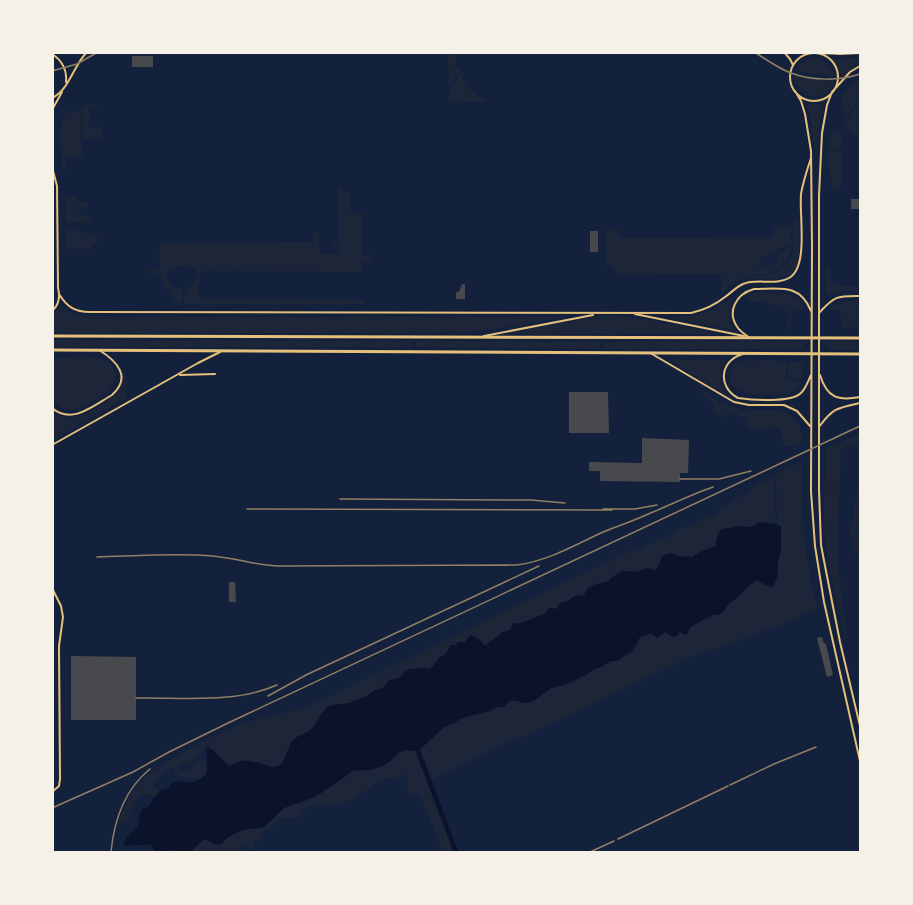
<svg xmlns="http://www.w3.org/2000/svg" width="913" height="905" viewBox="0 0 913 905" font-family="Commissioner,sans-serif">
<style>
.green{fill:#1d2539}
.water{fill:#0b132b}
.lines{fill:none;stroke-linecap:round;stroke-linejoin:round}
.canal{stroke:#0b132b;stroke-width:4.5}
.building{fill:#48494c}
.tertiary{stroke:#e5c07b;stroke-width:2}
.secondary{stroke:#e5c07b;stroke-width:2}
.primary{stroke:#e5c07b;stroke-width:3}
.tram{stroke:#918062;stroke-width:1.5}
.rail{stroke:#918062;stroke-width:1.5}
</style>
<rect width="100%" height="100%" fill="#14213d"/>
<path class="green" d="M448,53H456V67L461,70L449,86Z
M810,58C822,58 830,63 834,75L813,74L796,71L801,63Z
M860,58V63L844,75H842L837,64L833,59Z
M462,72C462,88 476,93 487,102L449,103V90Z
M795,75L812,79L834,81C826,105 795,101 795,75Z
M860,77V98L844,119L842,94Z
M860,101V138L844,126V122Z
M98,104V107L89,108V127H101L102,139H83L82,110L84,105Z
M807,104H824L819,127L817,150H814L811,122Z
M81,111L82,157L68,158L63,173L59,131L66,112Z
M835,131H841V150H828V139Z
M828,151L841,152V187L835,192L833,191L828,165Z
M342,186L343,192H350L351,213H363L362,255L371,256V262H363V272L200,271L199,299L365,300V304H184L185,289L190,288C211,268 182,260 167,271C166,280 171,289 182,289V302C180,301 178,302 177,301C171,298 161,280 160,274L150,272V269H159L160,244L314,242V234L319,233L320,254H339V245H331V241L339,240L338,187Z
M65,196H76L77,202H88V209H80L79,216H89V219L93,223L66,222Z
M794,219L795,221H798C798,236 804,269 787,276C778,280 764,278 753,278V276C797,273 794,255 794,219Z
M791,226V243C780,249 770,253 759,260L761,264L758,266L761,269L771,263L772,265L778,261L776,256L792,245C790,258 781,270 768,273C762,275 755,274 749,276C739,279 731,285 724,291H721V274L617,275V269H611V265H607V229L618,228L619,238L773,237L774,227Z
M76,229L78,233H95L97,234V242L91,249H66V230Z
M829,267L831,284H840V286H860V291H843L830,295L826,294L825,268Z
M754,293L789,294L801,300L803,309H792L791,330L785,329C801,303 760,303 745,300V298Z
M730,298L732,299C727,310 729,320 735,330L668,318C694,314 706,317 730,298Z
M844,301H860V329L854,327H842L840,309H831L833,306Z
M61,305C74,318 90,316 108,316L109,317H566L483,331L430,333H53V314L58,310Z
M600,316L633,317L719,334H504Z
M53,340L411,341V347H53Z
M416,341L600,342V349L415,347Z
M720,341L803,342V349H604V342Z
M827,342H860V350H827Z
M53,358C68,358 89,355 104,360C117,365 119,382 109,391C103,397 76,412 67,410C61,409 57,405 53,400Z
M668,360H726C718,373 720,386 729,397Z
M773,360L786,363V379L801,382C798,389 795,392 787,394C771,394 730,400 730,377C730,370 733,366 738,361Z
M788,362H803L802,379L788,377Z
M125,373V391L127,398L53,440L52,415L54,413C77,426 98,406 117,394L120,390L123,374Z
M705,391L710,394L711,397L730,407L732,406L737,408L738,412L735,415L726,412L727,416L724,418L717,415L712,408L715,405L704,396L703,392Z
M747,409C776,411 802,405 802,443L798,445L794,444L791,447L782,445L783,438L780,430C773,426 764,425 758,432L748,429L746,425L747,419L742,418L738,415L740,411Z
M860,434V445L841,449L837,555L847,638L845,639C838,605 829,572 825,538C823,508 825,479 826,450L838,443H841L844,440Z
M802,462C800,511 805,560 817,608L800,615V617L777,627L766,630L721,647L690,657L519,739L517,737L432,780L420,750L444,727L454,723L460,719L472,715L491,711L497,707H503L511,700L526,703L551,688L565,685L584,676L596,668L601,667L611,661H618L624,656L632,652L640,637L652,633L657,638L665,632H681L684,634H687L690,627L696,624L704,618H708L713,614L719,615L723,612L729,603L757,580L774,586L778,574V561L781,551V526L777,524L776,477L774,485L776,523L760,522L751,527L735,526L730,529L725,527L717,539L716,546C707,549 700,551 692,557L686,556L681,557L676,554L659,561L658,567L653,571L647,568L636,572L622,571L611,578L607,582L596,584L584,595L569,601H561L556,609L550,608L543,615C539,616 514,625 511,626L510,630L502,632C497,639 491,640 486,645H484L480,640L473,635L468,638L465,642C448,644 442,660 430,669L423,668L410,669L400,678L389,680L383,688L375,690L364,698L359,699L350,703L341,704L328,707L321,714L314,727L309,731L297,737L292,740L282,764L280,766L271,767L241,761L235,765H229C222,760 212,753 209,745H206L203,753L194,757L189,764L180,763L178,768L181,771C195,770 196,757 205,760C208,767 207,777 199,780C191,777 180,780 174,774L175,768C167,767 158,777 153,784V787L158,788L159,793L157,796C150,795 140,791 136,800C135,802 136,803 135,805C132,811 128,816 126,822L118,823C124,809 130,793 140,782C148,773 159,767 170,760C196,744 224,729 253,720C274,714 295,712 315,703L630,551L633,552L643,547L645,545L652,544L660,539L665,538L683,527L695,524L706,516L708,518L717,513L720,509L727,507L733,499L745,495L756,485L762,483L769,479H772L785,468Z
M860,471V525L854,531V532L860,534V549L853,556L852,536L850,535Z
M406,750L415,751L454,852H443L420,795L418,793L410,794C404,790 409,783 408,777L403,774L393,779L386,778L381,781L376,782L369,789L360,794L357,799H351L342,804L309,806C303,809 302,817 296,818C292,819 286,818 281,818L273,825L264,831L263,837L259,841H255L254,850L249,849L246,845L240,848L237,852H189L202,841L205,839L216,845L221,844L228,837L235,833L250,828H260L267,825L284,808L308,800L335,784L353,770C366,771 379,770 390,761C396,756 398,752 406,750Z"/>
<path class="water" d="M760,522L776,524L781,526V551L778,561V574L774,585L772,587L767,586L757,580L752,583L735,600L729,603L723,612L719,615L713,614L709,618C702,619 697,624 690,627L687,634L685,635L680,632L678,635L673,637L665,632L657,638L651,633L640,637L632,652L624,656L618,661H611L601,667L596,668L584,676L565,685L551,688L534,701L526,703L511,700L503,707H497L491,711L472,715L460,719L454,723L444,727L418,751C413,751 407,750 403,751C397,753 395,756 391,760C380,770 367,771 353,770L342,779L315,797L284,808L264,827L243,830L228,837L221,844L216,845L205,839L202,841L190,852C188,852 172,851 170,850L163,852L155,851L150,844L127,846L123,844L125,840L138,826L140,813L142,809L149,806L154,797L158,795L159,791L167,789L173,782C190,780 194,787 207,773V747C215,750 221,760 229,765C232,765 235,763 238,762C242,760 249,761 254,762C266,762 271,772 282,764L292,741L297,737L309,731L314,727L321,714L327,707L333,705L350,703L359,699L364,698L375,690L383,688L389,680L400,678L404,672L410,669L423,668L428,669L432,667L440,657L445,655L451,645H456L458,642H465L470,635L480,640L484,645H486C491,640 497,639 502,632L510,630L514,623C525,625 533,616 543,615L550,608L556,609C562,601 559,603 569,601C575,593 576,597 584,595L588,588L596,584L607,582L611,578L622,571L636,572L647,568L655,570L658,567L662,557C669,552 673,553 681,557L686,556L693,557C700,551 707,549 716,546C717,536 718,525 730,529L735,526L751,527Z"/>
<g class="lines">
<path class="canal" d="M418,751L456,852"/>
</g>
<path class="building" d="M132,56H153V67H132Z
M851,199H860V209H851Z
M590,231H598V252H590Z
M462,284H465V299H456V292H459Z
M569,392H608L609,433H569Z
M642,438L689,440L688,473H680V482L600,481V471H589V462L642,463Z
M229,582H235L236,602H229Z
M822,637L823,642L826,644L833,675L827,677L817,638Z
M71,656L136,657V720H71Z"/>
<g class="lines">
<path class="tertiary" d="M52,588L61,606L63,617L59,646L60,779L59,786L52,792"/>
<path class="secondary" d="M784,52L790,59L793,65
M822,53L840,54L860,53
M790 77a24 24 0 1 1 48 0a24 24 0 1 1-48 0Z
M52,54C63,61 67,70 66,82
M860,66L850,72L832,92L827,105L822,133L819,195V490L821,545L826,571L840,642L860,726
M795,91L801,101L805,114L811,151L812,246L811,491L815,546L824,602L860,761
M52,98C70,89 73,66 87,52
M52,110L62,92
M52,167L57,186L58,288C60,296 59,305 52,311
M59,294C67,307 75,312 90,312L691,313C704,310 715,305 725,297C731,293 736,287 743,284C758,278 775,286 789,278C809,267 799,214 801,194C803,182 807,170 811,158
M819,313C835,295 838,296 860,296
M635,314L744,336
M484,336L593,315
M750,338C746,335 741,332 738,328C726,312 736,294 754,289C780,289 800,283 811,311
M652,354L734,402L749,405H784L797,411L810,426
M743,354C720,360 717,387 738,398C752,400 791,403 801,393C806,388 808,381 811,375
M180,375L215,374
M820,375C827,398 838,401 860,397
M52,408C72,425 93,406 112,395C132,377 117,361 99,350
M819,427C833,408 837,408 860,403
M52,445L198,363L220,352"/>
<path class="primary" d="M52,336L860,338
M52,350L860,354"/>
<path class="tram" d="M754,52C766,59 779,69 791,73C812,81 840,81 860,74
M52,71L77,64L98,52"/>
<path class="rail" d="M680,479H719L751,471
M340,499L531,500L565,503
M247,509L612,510
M603,509H635L657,505
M97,557C135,556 175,553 213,556C235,558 255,565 277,566L517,565C548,561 575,545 603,532C617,526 631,522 646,515C668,506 690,495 713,487
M268,696L306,675L539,566
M136,698C182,697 234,704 277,685
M730,785L774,764L816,747
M52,808L133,772L169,752L228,723L860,426
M618,839L728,786
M111,852C114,820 124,790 150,769
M590,852L614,841"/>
</g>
<rect width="913" height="905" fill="none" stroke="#f6f1e7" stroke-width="108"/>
</svg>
